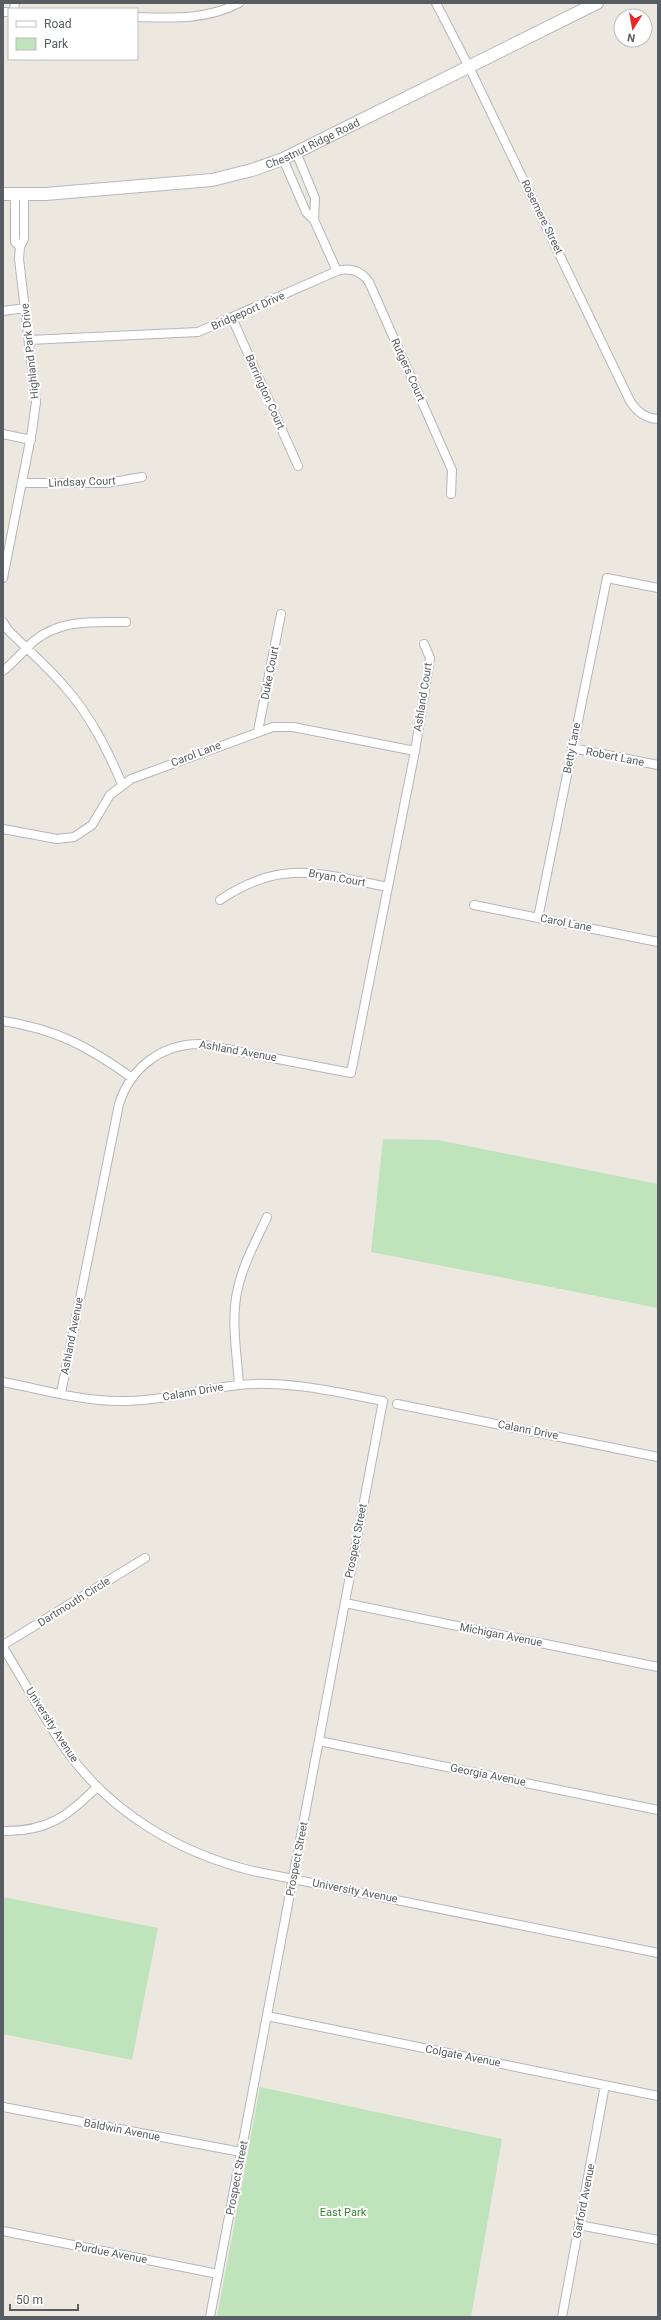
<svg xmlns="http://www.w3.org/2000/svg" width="661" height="2320" viewBox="0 0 661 2320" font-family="Roboto,sans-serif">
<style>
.green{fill:#bfe4bb}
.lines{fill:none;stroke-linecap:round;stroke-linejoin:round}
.street-casing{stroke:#b2b7bb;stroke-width:10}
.secondary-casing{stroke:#b3b8bd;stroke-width:14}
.street{stroke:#fff;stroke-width:8}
.secondary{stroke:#fff;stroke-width:12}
.labels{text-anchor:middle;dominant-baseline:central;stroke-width:4;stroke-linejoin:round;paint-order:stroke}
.street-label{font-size:11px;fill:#585d61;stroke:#fff}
.park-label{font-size:11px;fill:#388434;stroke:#fff}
</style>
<rect width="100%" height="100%" fill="#ece8df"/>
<path class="green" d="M383,1139L438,1140L658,1184V1308L371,1252Z
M3,1897L158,1928L132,2060L3,2034Z
M260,2087L502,2139L471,2317H217Z"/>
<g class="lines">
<g class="street-casing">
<path id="street" d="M436,3L469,67L630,401C637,412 645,418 658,419
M14,9L15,3
M3,12H9
M137,17C173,18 206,20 239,3
M296,152L315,198L314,220
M283,159L306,212L314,220L337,271
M15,194V242L20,247
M3,311L25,308
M232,318L298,466
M29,340L198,332L337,271C351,267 361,271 369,282L452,470L451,494
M3,434L31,440
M22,483H107L142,477
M3,578L32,431L36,402L19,259L20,247L24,239V194
M3,622L8,630C27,649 47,666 64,686C90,715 107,749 122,784
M3,671C14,662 23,651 34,641C61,619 93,622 126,622
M258,731L281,614
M572,748L658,765
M3,829L57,839L74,837L92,825L110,795L131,779L273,727H293L415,751
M220,900C282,858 320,874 388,887
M474,905L658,942
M538,918L607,578L658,588
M3,1021C56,1029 89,1047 132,1078
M3,1382C41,1389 80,1401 119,1401C160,1402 199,1389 239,1385C288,1380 336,1392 383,1401L210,2317
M239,1385C237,1355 231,1322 237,1292C242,1266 256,1241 267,1217
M61,1393L119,1104C131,1067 162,1044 200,1044L351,1073L415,751L430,658L424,644
M397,1404L658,1457
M345,1603L658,1667
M3,1645L145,1558
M3,1647C24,1681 43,1717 66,1750C111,1813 179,1853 253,1871L658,1953
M319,1741L658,1810
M3,1831C47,1832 68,1816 97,1787
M267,2016L658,2096
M3,2107L241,2152
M579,2225L658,2240
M3,2231L218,2274
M562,2317L605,2085"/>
</g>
<g class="secondary-casing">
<g id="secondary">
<path id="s1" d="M3,194H45L212,180L252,170L283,159L597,3"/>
</g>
</g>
<use href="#street" class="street"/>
<use href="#secondary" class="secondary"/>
</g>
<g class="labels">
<g class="street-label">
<text stroke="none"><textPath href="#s1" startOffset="317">Chestnut Ridge Road</textPath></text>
<text transform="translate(542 217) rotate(64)">Rosemere Street</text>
<text transform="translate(248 311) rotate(-24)">Bridgeport Drive</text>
<text transform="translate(30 351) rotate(-96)">Highland Park Drive</text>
<text transform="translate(408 370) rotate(66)">Rutgers Court</text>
<text transform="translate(265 392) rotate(66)">Barrington Court</text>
<text transform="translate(82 482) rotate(-2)">Lindsay Court</text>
<text transform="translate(270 673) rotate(-79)">Duke Court</text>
<text transform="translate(423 697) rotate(-81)">Ashland Court</text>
<text transform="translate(572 748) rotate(-79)">Betty Lane</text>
<text transform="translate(196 754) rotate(-21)">Carol Lane</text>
<text transform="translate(615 757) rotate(11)">Robert Lane</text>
<text transform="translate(337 878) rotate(10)">Bryan Court</text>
<text transform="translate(566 923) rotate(11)">Carol Lane</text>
<text transform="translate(238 1051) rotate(10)">Ashland Avenue</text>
<text transform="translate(72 1336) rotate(-79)">Ashland Avenue</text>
<text transform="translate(193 1392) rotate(-10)">Calann Drive</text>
<text transform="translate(528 1430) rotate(11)">Calann Drive</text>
<text transform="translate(356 1541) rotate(-79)">Prospect Street</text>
<text transform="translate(74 1602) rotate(-32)">Dartmouth Circle</text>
<text transform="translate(501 1635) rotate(11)">Michigan Avenue</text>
<text transform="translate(52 1725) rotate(57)">University Avenue</text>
<text transform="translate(488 1775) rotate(11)">Georgia Avenue</text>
<text transform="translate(297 1859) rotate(-79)">Prospect Street</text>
<text transform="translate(355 1891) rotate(11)">University Avenue</text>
<text transform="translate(463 2056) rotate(11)">Colgate Avenue</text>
<text transform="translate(122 2130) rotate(11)">Baldwin Avenue</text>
<text transform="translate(237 2178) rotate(-79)">Prospect Street</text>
<text transform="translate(584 2201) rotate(-79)">Garford Avenue</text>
<text transform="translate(111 2253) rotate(11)">Purdue Avenue</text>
</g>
<g class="park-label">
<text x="343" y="2212">East Park</text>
</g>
</g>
<rect width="661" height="2320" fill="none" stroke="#585d61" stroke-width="8"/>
<rect x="8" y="8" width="130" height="52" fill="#ffffff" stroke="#bcbec0"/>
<rect x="16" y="21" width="20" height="6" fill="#ffffff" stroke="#bcbec0"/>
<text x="44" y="28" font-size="12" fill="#585d61">Road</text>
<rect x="16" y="38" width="20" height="12" fill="#bfe4bb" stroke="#bcbec0"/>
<text x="44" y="48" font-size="12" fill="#585d61">Park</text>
<g transform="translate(633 28) rotate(191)"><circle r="19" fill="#ffffff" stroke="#bcbec0"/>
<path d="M0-3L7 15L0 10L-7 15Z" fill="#e8292b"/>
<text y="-6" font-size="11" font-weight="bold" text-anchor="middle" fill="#585d61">N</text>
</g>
<path d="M10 2304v6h68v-6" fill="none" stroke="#585d61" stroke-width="2"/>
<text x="16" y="2304" font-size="12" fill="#585d61" stroke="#ffffff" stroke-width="3" paint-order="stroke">50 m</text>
</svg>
